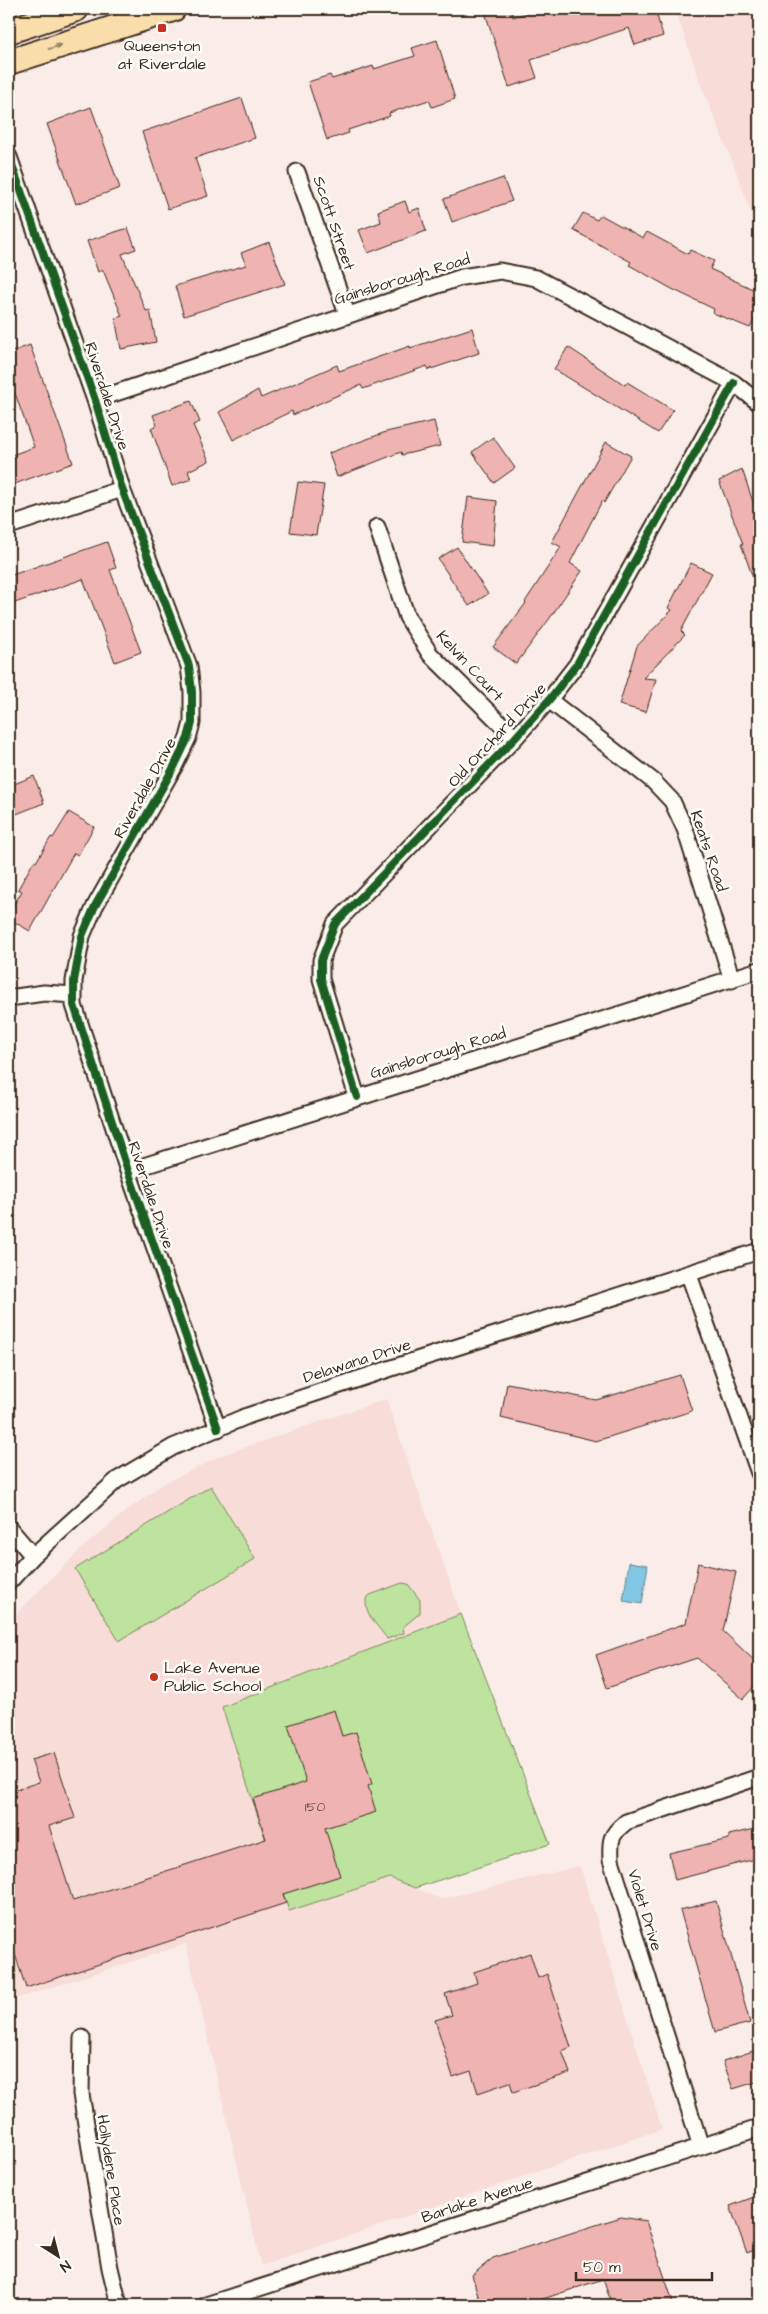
<svg xmlns="http://www.w3.org/2000/svg" width="768" height="2314" viewBox="0 0 768 2314" font-family="'Architects Daughter',sans-serif">
<style>
.built{fill:#f7dcd8}
.green{fill:#bee39e;stroke:#7c865e}
.water{fill:#81c6e2;stroke:#658894}
.building{fill:#efb3b1;stroke:#3b2a1e}
.lines{fill:none;stroke-linecap:round;stroke-linejoin:round}
.minor-casing{stroke:#3b2a1e;stroke-width:19}
.primary-casing{stroke:#3b2a1e;stroke-width:28}
.minor{stroke:#fdfcf7;stroke-width:15}
.primary{stroke:#f9deab;stroke-width:24}
.cycleway-casing{stroke:#fdfcf7;stroke-width:11}
.cycleway{stroke:#1b5e20;stroke-width:8}
.oneway{fill:#9a8464}
.poi-dot{fill:#c8321e;stroke:#fdfcf7;stroke-width:2}
.labels{text-anchor:middle;dominant-baseline:central;stroke-width:5;stroke-linejoin:round;paint-order:stroke}
.number-label{font-size:14px;fill:#684c43}
.poi-label{font-size:16px;fill:#3b2a1e;stroke:#fdfcf7}
.street-label{font-size:16px;fill:#3b2a1e;stroke:#fdfcf7}
</style>
<rect width="100%" height="100%" fill="#faede9"/>
<filter id="ink" filterUnits="userSpaceOnUse"><feTurbulence type="fractalNoise" baseFrequency=".02" numOctaves="2"/><feDisplacementMap in="SourceGraphic" scale="10" xChannelSelector="R" yChannelSelector="G"/><feConvolveMatrix kernelMatrix="1 2 1 2 8 2 1 2 1" color-interpolation-filters="sRGB"/></filter>
<g filter="url(#ink)">
<path class="built" d="M675,9H759V235L733,163L702,88Z
M386,1399L461,1614L222,1708L289,1911L390,1878L441,1899L580,1866L662,2129L261,2266L186,1944L9,2001V1621L80,1550L125,1512L163,1484L225,1454Z"/>
<path class="green" d="M211,1486L255,1559L119,1641L75,1569Z
M402,1583L408,1584L420,1600V1613L403,1627L404,1633L387,1639C379,1626 365,1617 366,1599L370,1595Z
M461,1614L550,1844L415,1888L390,1878L289,1911L222,1707Z"/>
<path class="water" d="M629,1562L648,1565L642,1604L623,1601Z"/>
<path class="building" d="M484,9H511L513,17L540,9H655L663,36L635,45L629,28L531,60L537,78L509,87Z
M437,40L455,99L432,107L429,100L389,113L390,116L348,130L349,133L327,140L308,82L330,75L332,79L373,66L374,69L415,56L412,48Z
M242,98L255,138L195,158L208,196L168,209L142,132Z
M91,107L120,188L76,204L47,124Z
M503,178L512,201L452,222L444,199Z
M405,201L409,212L419,208L426,231L368,253L359,230L381,222L378,211Z
M583,213L597,220L601,215L643,238L647,232L688,254L690,250L714,261L710,269L759,292V311L750,328L713,313L714,309L672,289L629,265L631,262L573,230Z
M128,228L136,249L122,254L146,311L150,310L156,342L121,349L115,318L122,316L103,270L98,272L87,241Z
M269,242L285,284L184,316L175,286L246,265L241,253Z
M472,328L479,353L428,370L427,366L363,389L361,385L293,415L292,411L233,440L219,412L258,390L261,398L337,365L339,371L410,346V348Z
M30,345L73,463L9,486V456L34,447L11,382L15,380L9,363V353Z
M568,347L625,385L627,382L673,410L658,433L554,369Z
M191,401L200,422L193,425L209,461L188,471L191,479L172,486L151,428L157,425L153,415Z
M434,421L440,446L402,455L401,452L337,477L329,453L386,432Z
M493,437L515,468L494,483L472,452Z
M606,442L631,456L604,503L602,501L570,563L582,571L550,618L516,664L493,647L526,603L525,602L561,547L552,542Z
M742,469L759,520V589H757L741,544H743L719,481Z
M298,482L324,485L316,535L290,532Z
M468,497L497,501L493,546L462,542Z
M107,542L116,568L110,570L141,652L115,662L83,579L9,605V576Z
M457,547L488,594L469,606L438,559Z
M691,563L712,573L681,631L685,635L643,678L656,679L646,712L619,705L637,646L672,610L668,608Z
M34,776L44,803L9,817V786Z
M69,812L94,827L78,855L74,853L30,931L9,919V913L22,891L18,889L34,861L36,862L51,837L53,838Z
M680,1375L692,1411L596,1441L501,1418L507,1383L596,1400Z
M698,1563L736,1572L723,1631L759,1665V1681L743,1699L697,1658L607,1688L596,1655L686,1623Z
M334,1710L342,1736L356,1732L372,1784L368,1786L376,1812L325,1828L340,1876L283,1894L286,1903L26,1988L9,1936V1792L39,1782L31,1760L54,1753L75,1818L49,1826L73,1901L266,1839L253,1799L306,1782L288,1725Z
M759,1828V1858L675,1880L669,1853L729,1839V1835Z
M716,1901L750,2023L715,2032L680,1910Z
M530,1953L538,1978L547,1974L571,2047L562,2051L570,2073L513,2092L510,2082L478,2093L471,2071L453,2077L435,2020L452,2015L445,1994L477,1983L474,1972Z
M759,2049V2081L733,2089L723,2061Z
M759,2195V2248L747,2253L730,2206Z
M621,2217L646,2221L674,2305H612L603,2279L525,2305H481L472,2275L493,2258Z"/>
<g class="lines">
<g class="minor-casing">
<path id="minor" d="M9,157L95,400L122,489L189,666L192,692V723L188,738L174,767L95,906L82,936L74,981V1005L128,1171L218,1429
M297,172L347,314
M95,400L462,277L500,271L536,278L734,383L759,403
M9,526L122,489
M377,527L407,617L430,654L515,738
M549,700L653,781L672,801L685,829L732,980
M9,998L44,993L74,995
M357,1097L321,979V960L335,924L515,738L549,700L577,664L734,383
M128,1171L759,970
M689,1275L759,1473
M9,1528L33,1556
M9,1582L33,1556L117,1480L173,1447L247,1416L413,1361L759,1251
M82,2038L81,2094L110,2268L119,2305
M701,2147L611,1860C610,1840 610,1835 626,1822L759,1777
M206,2305L759,2128"/>
</g>
<g class="primary-casing">
<path id="primary" d="M9,31L76,9
M9,62L173,9"/>
</g>
<use href="#minor" class="minor"/>
<use href="#primary" class="primary"/>
<g class="cycleway-casing">
<path id="cycleway" d="M9,157L95,400L122,489L189,666L192,692V723L188,738L174,767L95,906L82,936L74,981V1005L128,1171L218,1429
M357,1097L321,979V960L335,924L515,738L549,700L577,664L734,383"/>
</g>
<use href="#cycleway" class="cycleway"/>
</g>
<defs><path id="oneway-solid" d="M-6-.8H1V-3.2L6.5 0L1 3.2V.8H-6Z" transform="scale(1.25)"/></defs>
<use class="oneway" href="#oneway-solid" transform="translate(55 47) rotate(-18)"/>
</g>
<g class="poi-dot">
<rect x="157" y="23" width="10" height="10" rx="2.5"/>
<circle cx="154" cy="1677" r="5"/>
</g>
<g class="labels">
<g class="number-label">
<text x="315" y="1807">150</text>
</g>
<g class="poi-label">
<text x="162" y="46">Queenston<tspan x="162" dy="18">at Riverdale</tspan></text>
<text x="164" y="1668" text-anchor="start">Lake Avenue<tspan x="164" dy="18">Public School</tspan></text>
</g>
<g class="street-label">
<text transform="translate(334 223) rotate(71)">Scott Street</text>
<text transform="translate(402 279) rotate(-17)">Gainsborough Road</text>
<text transform="translate(107 396) rotate(72)">Riverdale Drive</text>
<text transform="translate(470 666) rotate(47)">Kelvin Court</text>
<text transform="translate(497 735) rotate(-47)">Old Orchard Drive</text>
<text transform="translate(145 788) rotate(-61)">Riverdale Drive</text>
<text transform="translate(709 851) rotate(71)">Keats Road</text>
<text transform="translate(438 1053) rotate(-17)">Gainsborough Road</text>
<text transform="translate(151 1195) rotate(71)">Riverdale Drive</text>
<text transform="translate(357 1361) rotate(-18)">Delawana Drive</text>
<text transform="translate(645 1910) rotate(73)">Violet Drive</text>
<text transform="translate(111 2170) rotate(81)">Hollydene Place</text>
<text transform="translate(477 2200) rotate(-18)">Barlake Avenue</text>
</g>
</g>
<rect width="768" height="2314" fill="none" stroke="#fdfcf7" stroke-width="30"/>
<rect x="15" y="15" width="738" height="2284" fill="none" stroke="#3b2a1e" stroke-width="2" filter="url(#ink)"/>
<g transform="translate(58 2256) rotate(144)" stroke="#fdfcf7" stroke-width="4" paint-order="stroke">
<path d="M0-4L9 19L0 12L-9 19Z" fill="#3b2a1e"/>
<text y="-8" font-size="14" font-weight="bold" text-anchor="middle" fill="#3b2a1e">N</text>
</g>
<path d="M576 2272v8h136v-8" fill="none" stroke="#3b2a1e" stroke-width="2.5"/>
<text x="583" y="2272" font-size="15" fill="#3b2a1e" stroke="#fdfcf7" stroke-width="4" paint-order="stroke">50 m</text>
</svg>
